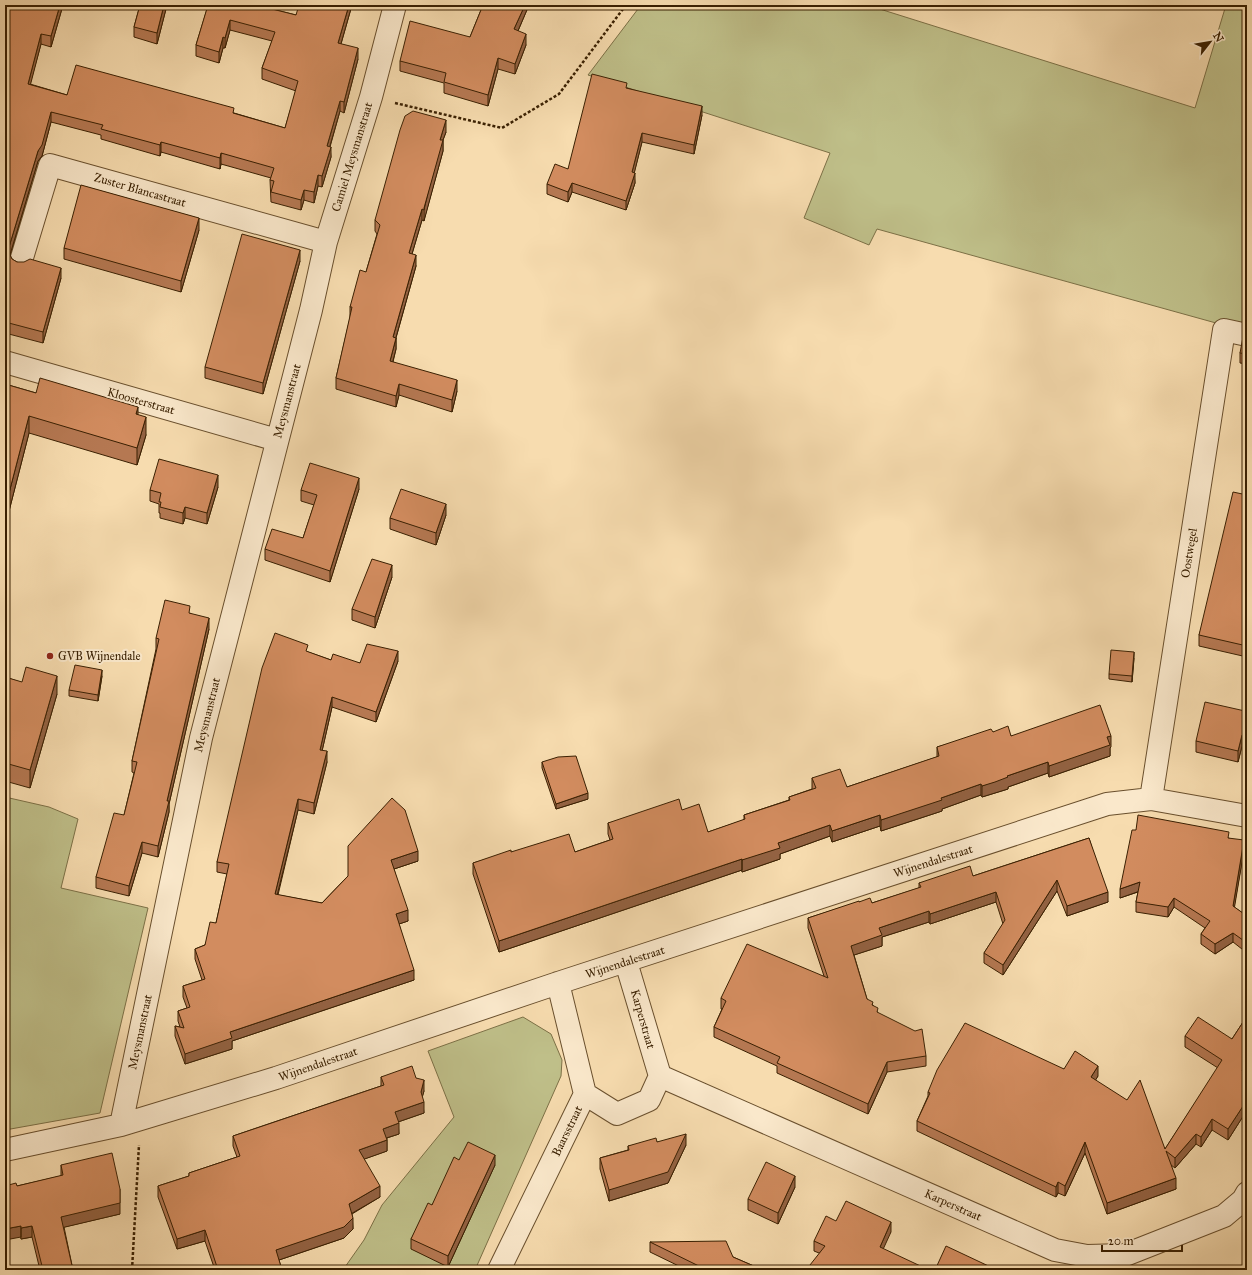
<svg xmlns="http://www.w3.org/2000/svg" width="1252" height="1275" viewBox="0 0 1252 1275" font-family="'IM FELL Great Primer',serif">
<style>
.green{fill:#bfbf89;stroke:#7c7046}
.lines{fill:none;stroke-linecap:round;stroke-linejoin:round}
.street-casing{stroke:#694f2d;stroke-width:24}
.path{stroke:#3a2002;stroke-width:2.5;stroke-dasharray:3 2;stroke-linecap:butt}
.street{stroke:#fae8cb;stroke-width:22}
.wall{fill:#b57852;stroke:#3a2002}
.shaded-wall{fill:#936242;stroke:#3a2002}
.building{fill:#d28c5f;stroke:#3a2002}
.poi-dot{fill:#8f2418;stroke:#fae8cb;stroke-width:1.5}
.labels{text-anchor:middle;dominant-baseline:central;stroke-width:4;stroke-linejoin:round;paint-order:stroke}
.street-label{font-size:12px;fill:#3a2002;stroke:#fae8cb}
.poi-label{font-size:12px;fill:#3a2002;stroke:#fae8cb;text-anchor:start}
</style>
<rect width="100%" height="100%" fill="#f7dcaf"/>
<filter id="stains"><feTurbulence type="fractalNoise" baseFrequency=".005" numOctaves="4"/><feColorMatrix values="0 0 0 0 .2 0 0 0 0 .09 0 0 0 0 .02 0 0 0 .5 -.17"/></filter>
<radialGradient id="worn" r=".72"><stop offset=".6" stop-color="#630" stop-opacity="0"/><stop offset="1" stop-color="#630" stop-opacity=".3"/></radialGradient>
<path class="green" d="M641,5H867L1195,108L1226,5H1247V329L1216,323L877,229L869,245L804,218L830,153L588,75Z
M5,797L49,807L78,819L61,888L148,908L100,1113L5,1130Z
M523,1017L551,1034L562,1060L561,1076L475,1270H351L345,1267L364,1240L382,1205L454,1117L428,1051Z"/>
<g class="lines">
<g class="street-casing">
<path id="street" d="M21,261L50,165L326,242
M5,362L277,440
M1151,799L1224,330L1247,335
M660,1076L1055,1250L1087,1256L1125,1255L1224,1216L1243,1200L1247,1193
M585,1094L617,1114L649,1100L660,1076L626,962
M121,1125L201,738L311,310L326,242L371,97L395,5
M5,1150L121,1125L276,1078L558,983L1107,804L1151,799L1247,816
M499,1270L585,1094L558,983"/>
</g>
<path class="path" d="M395,103L502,128L559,94L626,5
M132,1270L139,1145"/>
<use href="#street" class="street"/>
</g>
<path class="wall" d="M5,5H63L51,47L41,44L30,84L67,95L234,113L285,128L296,91L262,79V68L272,41L230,30L225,48H223L219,63L196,56V45L208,6L204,5H256L296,15L352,5L341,44L358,59L344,113L340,111L330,147L331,157L322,187L318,186L314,203L304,200L301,210L271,202L270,180L271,178L221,164L220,169L161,152L160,156L101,139V135L51,122L42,156L38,161L10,255L12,259L17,262L61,278L43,343L5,333Z
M140,5H167L157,44L134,37V27Z
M483,5H529L518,31L526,45L515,74L498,69L488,106L444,93V83L400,71V61L470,37Z
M627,88L702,115L694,154L642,142L634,173L635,183L626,210L572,192L568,202L547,194V184L568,169Z
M446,132L443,140V151L424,220V221L422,220L412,254L416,266L396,338V349L393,362L457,391L452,412L399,395L396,407L336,389V378L350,318V307L366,272L377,234L375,231V220Z
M199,230L181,292L64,259V248Z
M300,261L263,394L205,378V367Z
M1247,337V364L1240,363V353Z
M5,384L36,393L138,415L146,435L137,465L29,433L8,515L5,514Z
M218,487L207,524L185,518L183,524L160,518V513H159V504L150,501V490Z
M359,489L330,582L265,560V549L303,538L314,505L301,501V490Z
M1247,495V657L1199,646V635Z
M446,515L436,545L390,529V518Z
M392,577L375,628L352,620V609Z
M190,613L209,629L169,804V812L158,857L142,853L129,896L96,888V877L124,815L134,773L132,772V761L156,649V638Z
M308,652L331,660L360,663L398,661L376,722L332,707L322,751L327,762L314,814L298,810L278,895L322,903L348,876L418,861L394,869L408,921L399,924L414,980L232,1041V1049L185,1064L175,1036V1026L180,1027L178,1021V1011L187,1008L183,997V986L202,980L195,959V949L205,945L216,923L227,874L217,872V862Z
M1134,658L1132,682L1109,679V674Z
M102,676L98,701L69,696V690Z
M5,677L57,694L30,788L5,781Z
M1247,704V748L1242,746L1238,762L1196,752V741L1245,711Z
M993,732L1011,736L1111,747L1110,748V756L1049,777L1048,773L1008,787V789L982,797L981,795L942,809V811L881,831L880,826L832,842L830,836L780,854V859L742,872V870L499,952L473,874V863L511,852H575L610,840L608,834V823L682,810L708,832L744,820V815L789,800V797L812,789V778L847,787L937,757V747Z
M542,762L588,799L556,809L542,768Z
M1136,830L1229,838L1244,850L1234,907L1247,916V953L1233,942L1215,954L1201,944V934L1205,928L1174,907L1168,917L1136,912V902L1138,892L1120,898Z
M1089,838L1108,902L1067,916L1057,891L1003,975L984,963V953L1003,924L996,902L930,924L929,922L882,937V946L854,955L867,999L873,1005L878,1013L926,1056V1066L887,1072L868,1114L777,1073V1066L714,1037V1027L722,1009H721V998L824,976L808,928V918L859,902L872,903L919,888V883L973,876Z
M1247,1016V1110L1228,1140L1212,1130L1201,1147L1196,1144L1175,1168L1171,1165L1176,1189L1107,1214L1085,1153L1065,1196L1058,1193L1056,1197L917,1131V1121L928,1096V1092L1064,1069L1098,1076L1095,1080L1165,1149L1218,1068L1185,1047V1036L1232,1039Z
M381,1077L416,1078L424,1091L422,1097L424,1113L398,1122L399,1134L387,1138V1151L364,1159L380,1197L352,1214L353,1229L344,1238L279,1260L282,1270H215L205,1241L177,1249L158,1197V1186L189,1176V1173L237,1157L233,1146V1136L381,1086Z
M657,1142L686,1145L668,1183L609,1201L600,1169V1158L628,1150V1146Z
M459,1160L495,1165L448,1267L411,1249V1239L432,1205Z
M61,1165L120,1214L64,1227L73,1270H40L32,1237L21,1239L17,1186L61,1176Z
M795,1187L778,1224L748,1210V1199Z
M891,1232L819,1253L814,1251V1241Z
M650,1242L733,1257L763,1270H687L650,1252Z"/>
<path class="shaded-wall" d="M60,5H63L51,47V36Z
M164,5H167L157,44V33Z
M349,5H352L338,54V43Z
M525,5H529L514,40V29Z
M230,20V30L225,48V38Z
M41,34V44L28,94V84Z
M526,34V45L515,74V64Z
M223,37V48L219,63V52Z
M358,48V59L344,113V102Z
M498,58V69L488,106V95Z
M340,101V111L327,156V146Z
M702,106V115L694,154V145Z
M51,112V122L42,156L38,161L9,258V247L38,151Z
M446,120V132L443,140V151L424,221V210L440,140Z
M642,133V142L632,182V172Z
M161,142V152L160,156V145Z
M331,147V157L322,187V176Z
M221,153V164L220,169V158Z
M635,173V183L626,210V201Z
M318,175V186L314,203V192Z
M572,183V192L568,202V192Z
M304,190V200L301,210V200Z
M422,209V220L409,264V253Z
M199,218V230L181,292V281Z
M300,250V261L263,394V383Z
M416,255V266L393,348V337Z
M61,268V278L43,343V332Z
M396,338V349L390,372V361Z
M457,380V391L452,412V400Z
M399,384V395L396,407V396Z
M138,407V425L136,414Z
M29,416V433L8,515V497Z
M146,417V435L137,465V448Z
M218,475V487L207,524V513Z
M359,478V489L330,582V571Z
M446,504V515L436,545V533Z
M185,507V518L183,524V513Z
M392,565V577L375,628V617Z
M209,618V629L169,804V812L158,857V846L167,801Z
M398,651V661L376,722V712Z
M1134,652V658L1132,682V676Z
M102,670V676L98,701V695Z
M57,676V694L30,788V770Z
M332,697V707L320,760V750Z
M1242,735V746L1238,762V751Z
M1111,736V747L1110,748V756L1049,777V766L1107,737Z
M327,751V762L314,814V803Z
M1048,762V773L1008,787V789L982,797V786L1007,776Z
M981,784V795L942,809V811L881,831V820L941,798Z
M588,793V799L556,809V804Z
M298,799V810L275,904V894Z
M880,815V826L832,842V831Z
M830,825V836L780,854V859L742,872V860L778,843Z
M1244,840V850L1233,916V906Z
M142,842V853L129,896V886Z
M418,851V861L391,870V860Z
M742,859V870L499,952V941Z
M1057,880V891L1003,975V965Z
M1140,882V891L1120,898V889Z
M996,892V902L930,924V914Z
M1108,892V902L1067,916V906Z
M1174,898V907L1168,917V907Z
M408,910V921L396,925V914Z
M929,911V922L882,937V946L851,956V946L879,928Z
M1233,933V942L1215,954V944Z
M414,970V980L232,1041V1049L185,1064V1054L230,1032Z
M887,1062V1072L868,1114V1104Z
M1247,1064V1074L1242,1071Z
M1098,1066V1076L1091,1088V1077Z
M424,1080V1091L421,1102V1092Z
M1247,1100V1110L1228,1140V1129Z
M424,1102V1113L395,1123V1112Z
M1212,1119V1130L1201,1147V1137Z
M399,1123V1134L383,1139V1129Z
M686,1134V1145L668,1183L609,1201V1190Z
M1196,1134V1144L1175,1168V1158Z
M387,1140V1151L359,1161V1150Z
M1085,1142V1153L1065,1196V1186Z
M495,1155V1165L448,1267V1256Z
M795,1176V1187L778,1224V1213Z
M1176,1178V1189L1107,1214V1203Z
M1058,1182V1193L1056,1197V1187Z
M380,1186V1197L349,1215V1204Z
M120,1189V1214L61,1228V1217Z
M353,1218V1229L344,1238L276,1261V1250Z
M891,1222V1232L880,1256V1247Z
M21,1226V1237L5,1240V1229Z
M32,1226V1237L21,1239V1228Z
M205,1230V1241L177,1249V1239Z"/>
<path class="building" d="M5,5H60L51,36L41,34L28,84L67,95L76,65L234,108L233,113L285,128L298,81L262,68L275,32L230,20L225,38L223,37L219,52L196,45L208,5H256L296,15L299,5H349L338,43L358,48L344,102L340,101L327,146L331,147L322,176L318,175L314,192L304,190L301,200L271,192L274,181L270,180L274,168L221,153L220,158L161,142L160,145L101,129L103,125L51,112L42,145L38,151L9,247V253L12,259L17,262H24L30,259L61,268L43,332L5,322Z
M140,5H164L157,33L134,27Z
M483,5H525L514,29L526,34L515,64L498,58L488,95L444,82L446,73L400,61L410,21L470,37Z
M592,74L627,83L626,88L702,106L694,145L642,133L632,172L635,173L626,201L572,183L568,192L547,184L555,164L568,169Z
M413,111L446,120L440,140H443L424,208V210L422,209L409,253L416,255L393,337L396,338L390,361L457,380L452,400L399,384L396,396L336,378L352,307H350L360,270L366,272L380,225L375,220L400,130L405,116Z
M81,185L199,218L181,281L64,248Z
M242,234L300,250L263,383L205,367Z
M1243,337H1247V354L1240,353Z
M40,378L138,407L136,414L146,417L137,448L29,416L8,497L5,496V384L36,393Z
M159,459L218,475L207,513L185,507L183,513L160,507L161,502H159L161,493L150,490Z
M310,463L359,478L330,571L265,549L272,529L303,538L317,495L301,490Z
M401,489L446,504L436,533L390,518Z
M1233,492L1247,495V646L1199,635Z
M372,559L392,565L375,617L352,609Z
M165,600L190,606L189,613L209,618L167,801H169L158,846L142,842L129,886L96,877L114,813L124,815L137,762L132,761L159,639L156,638Z
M275,633L308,645L306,651L331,660L333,654L360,663L367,644L398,651L376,712L332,697L320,750L327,751L314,803L298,799L275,894L322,903L348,876V846L392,798L405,810L418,851L391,860L408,910L396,914L414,970L230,1032L232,1038L185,1054L175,1026L184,1028L178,1011L190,1007L183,986L205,979L195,949L205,945L210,922L216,923L229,864L217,862L262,668Z
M1111,650L1134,652L1132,676L1109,674Z
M75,665L102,670L98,695L69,690Z
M26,667L57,676L30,770L5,763V677L22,682Z
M1205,702L1245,711L1247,704V737L1242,735L1238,751L1196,741Z
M1100,705L1111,736L1107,737L1110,745L1049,766L1048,762L1007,776L1008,777L995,782L982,786L981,784L941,798L942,800L881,820L880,815L832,831L830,825L778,843L780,848L742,860V859L499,941L473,863L511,850V852L569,834L575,852L613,839L608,823L679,799L682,810L699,804L708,832L745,819L744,815L790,800L789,797L816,788L812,778L840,769L847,787L939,756L937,747L991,729L993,732L1008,726L1011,736Z
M576,756L588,793L556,804L542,762L558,757Z
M1138,815L1229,832L1228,838L1244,840L1233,906L1247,916V943L1233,933L1215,944L1201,934L1210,921L1174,898L1168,907L1136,902L1140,882L1120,889L1132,830H1136Z
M1089,838L1108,892L1067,906L1057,880L1003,965L984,953L1005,920L996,892L930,914L929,911L879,928L882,935L851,946L867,999L873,1002L872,1005L878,1008L877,1012L915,1031L922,1029L926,1056L887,1062L868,1104L777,1063L780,1057L714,1027L726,1001L721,998L747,944L828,978L808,918L859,901V902L870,898L872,903L921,887L919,883L970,866L973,876Z
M1247,1016V1064L1242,1071L1247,1074V1100L1228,1129L1212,1119L1201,1137L1196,1134L1175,1158L1166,1151L1176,1178L1107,1203L1085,1142L1065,1186L1058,1182L1056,1187L917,1121L930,1093L928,1092L937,1070L965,1023L1064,1069L1075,1051L1098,1066L1091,1077L1127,1100L1140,1080L1165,1149L1222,1060L1185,1036L1198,1017L1232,1039Z
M412,1066L416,1078L424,1080L421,1092L424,1102L395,1112L399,1123L383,1129L387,1140L359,1150L380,1186L349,1204L353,1218L344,1227L276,1250L282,1270H218L205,1230L177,1239L158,1186L189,1176V1173L240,1156L233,1136L384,1085L381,1077Z
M686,1134L668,1172L609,1190L600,1158L629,1150L628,1146L656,1138L657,1142Z
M468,1142L495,1155L448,1256L411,1239L428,1203L432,1205L454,1157L459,1160Z
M112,1153L120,1189V1203L61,1217L73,1270H43L32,1226L21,1228V1226L5,1229V1186L16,1183L17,1186L63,1175L61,1165Z
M766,1162L795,1176L778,1213L748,1199Z
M846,1201L891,1222L880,1247L929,1270H806L825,1246L814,1241L826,1216L836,1221Z
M726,1241L733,1257L763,1270H707L650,1242Z
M946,1246L997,1270H935Z"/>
<circle class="poi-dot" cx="50" cy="656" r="4"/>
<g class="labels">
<g class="street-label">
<text transform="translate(352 157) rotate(-73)">Camiel Meysmanstraat</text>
<text transform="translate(140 190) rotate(16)">Zuster Blancastraat</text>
<text transform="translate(141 401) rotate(16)">Kloosterstraat</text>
<text transform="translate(287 401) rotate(-75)">Meysmanstraat</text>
<text transform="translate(1189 553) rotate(-81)">Oostwegel</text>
<text transform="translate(207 715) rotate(-76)">Meysmanstraat</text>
<text transform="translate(933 861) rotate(-18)">Wijnendalestraat</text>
<text transform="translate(625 962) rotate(-18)">Wijnendalestraat</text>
<text transform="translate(643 1019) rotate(74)">Karperstraat</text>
<text transform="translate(140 1032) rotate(-78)">Meysmanstraat</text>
<text transform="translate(318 1064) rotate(-19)">Wijnendalestraat</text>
<text transform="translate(567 1131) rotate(-64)">Baarsstraat</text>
<text transform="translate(953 1205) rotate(24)">Karperstraat</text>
</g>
<g class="poi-label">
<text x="58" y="656">GVB Wijnendale</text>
</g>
</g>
<rect width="1252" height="1275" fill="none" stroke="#f7dcaf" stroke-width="20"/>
<rect x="6" y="6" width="1240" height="1263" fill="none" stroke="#3a2002" stroke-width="2"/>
<rect x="10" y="10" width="1232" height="1255" fill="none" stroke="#3a2002"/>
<g transform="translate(1210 42) rotate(59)" stroke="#fae8cb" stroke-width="3" paint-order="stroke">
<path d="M0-3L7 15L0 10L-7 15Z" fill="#3a2002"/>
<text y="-6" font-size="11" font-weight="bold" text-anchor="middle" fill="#3a2002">N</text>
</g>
<path d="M1102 1245v6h80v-6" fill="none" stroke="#3a2002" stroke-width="2"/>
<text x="1108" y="1245" font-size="12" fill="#3a2002" stroke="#fae8cb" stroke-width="3" paint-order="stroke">20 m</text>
<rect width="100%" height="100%" filter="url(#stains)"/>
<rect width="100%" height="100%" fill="url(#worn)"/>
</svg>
